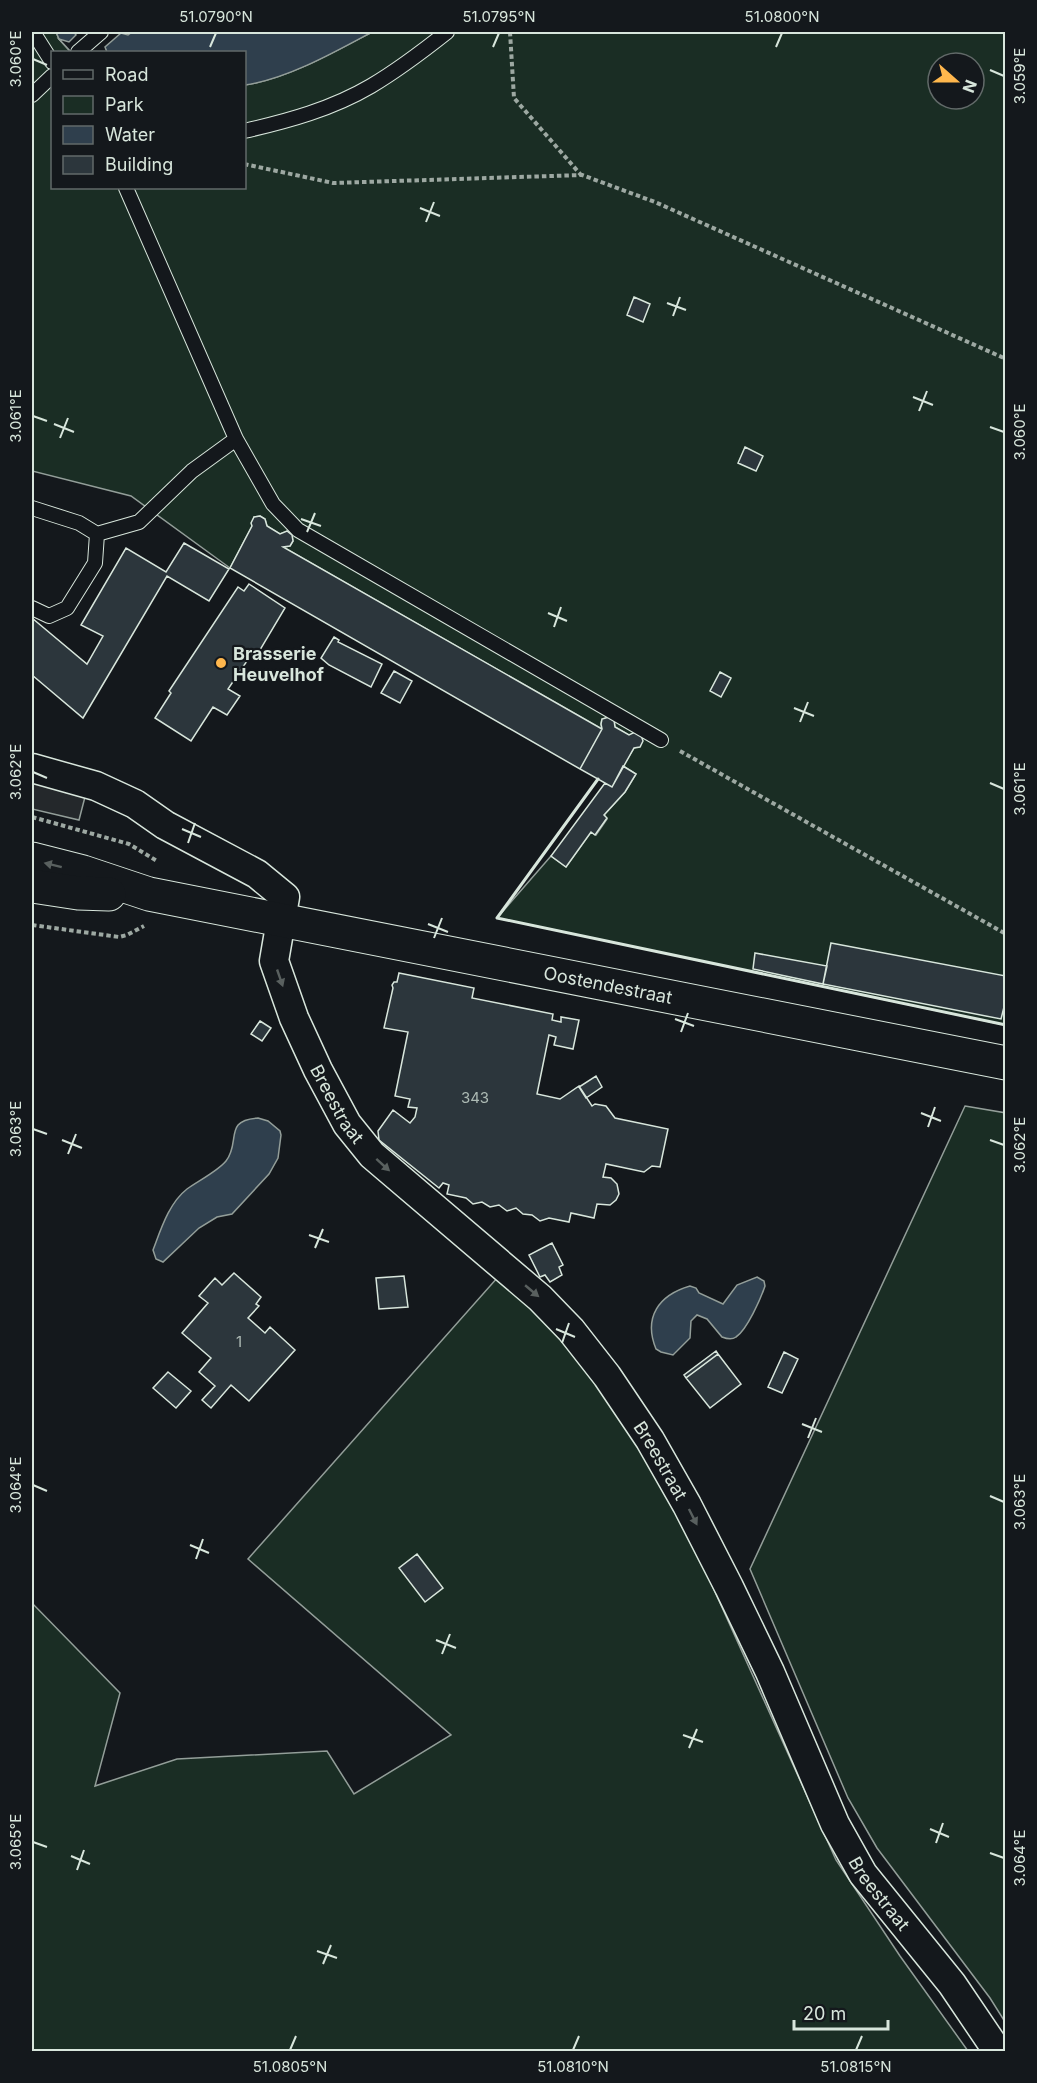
<svg xmlns="http://www.w3.org/2000/svg" width="1037" height="2083" viewBox="0 0 1037 2083" font-family="Inter,sans-serif">
<style>
.green{fill:#1a2d24;stroke:#939e99;stroke-width:1.5;fill-rule:evenodd}
.parking{fill:#24282b;stroke:#939e99;stroke-width:1.5}
.water{fill:#2f3f4d;stroke:#939e99;stroke-width:1.5}
.pier{fill:#14181c;stroke:#939e99;stroke-width:1.5}
.building{fill:#2c363c;stroke:#d8e6dc;stroke-width:1.5}
.lines{fill:none;stroke-linecap:round;stroke-linejoin:round}
.service-casing{stroke:#d8e6dc;stroke-width:16}
.minor-casing{stroke:#d8e6dc;stroke-width:31}
.primary-casing{stroke:#d8e6dc;stroke-width:35}
.path{stroke:#9da8a2;stroke-width:4;stroke-dasharray:4.5 3;stroke-linecap:butt}
.service{stroke:#14181c;stroke-width:14}
.minor{stroke:#14181c;stroke-width:28}
.primary{stroke:#14181c;stroke-width:33}
.wall{stroke:#d8e6dc;stroke-width:3}
.oneway{fill:#59605f}
.ticks{fill:none;stroke:#d8e6dc;stroke-width:2}
.poi-dot{fill:#ffb74d;stroke:#14181c;stroke-width:2}
.labels{text-anchor:middle;dominant-baseline:central;stroke-width:4.5;stroke-linejoin:round;paint-order:stroke}
.number-label{font-size:15px;fill:#adbab4}
.poi-label{font-size:18px;font-weight:bold;fill:#d8e6dc;stroke:#14181c;text-anchor:start}
.street-label{font-size:18px;fill:#d8e6dc;stroke:#14181c}
.neatline{fill:none;stroke:#d8e6dc;stroke-width:2}
.ticks-label{font-size:15px;text-anchor:middle;fill:#d8e6dc}
</style>
<rect width="100%" height="100%" fill="#14181c"/>
<path class="green" d="M32,32H56L59,39L71,52H52V188H244L245,85C287,79 334,52 372,32H1005V1025L497,918L551,856L566,867L591,832L596,835L607,819L604,815L625,792L636,774L623,766L634,748L640,746L629,735L615,727L614,720L609,717L602,719L601,724L602,729L283,547L290,546L293,541L292,535L287,531L280,534L267,526L265,519L260,516L254,517L252,526L230,568L131,496L32,471ZM938,63H974V99H938Z
M965,1106L1006,1113L1005,2022L990,1998L877,1848L848,1798L750,1569Z
M498,1277L547,1321L601,1387L684,1523L836,1860L900,1956L968,2051H32V1603L120,1693L95,1786L177,1759L327,1751L354,1794L451,1735L248,1559Z"/>
<path class="parking" d="M32,780L86,793L79,820L32,809Z"/>
<path class="water" d="M56,32H372C335,52 287,79 245,85L244,52H71L59,39Z
M258,1118L268,1121L280,1131L281,1135L278,1158L269,1174L232,1214L217,1217L199,1228L163,1262L156,1259L153,1250C161,1229 169,1203 187,1189C198,1181 218,1171 226,1161C241,1142 223,1120 258,1118Z
M757,1277L764,1281L765,1286C761,1298 747,1330 736,1337C732,1340 727,1339 722,1337L707,1319L697,1315L691,1321L690,1338L673,1355L661,1352L656,1349C643,1317 659,1295 690,1286L696,1288L699,1293L723,1304L737,1285Z"/>
<path class="pier" d="M74,32H132L128,35L121,33L105,47L107,52H71L59,39L69,42L76,35Z"/>
<path class="building" d="M634,297L650,304L643,322L627,315Z
M745,447L763,456L756,471L738,463Z
M260,516L265,519L267,526L280,534L287,531L292,535L293,541L290,546L283,547L602,729L580,769L230,568L252,526L251,523L254,517Z
M184,543L229,569L209,601L167,576L83,718L32,675V618L87,664L103,636L81,625L126,548L166,572Z
M249,584L285,608L257,655L253,652L228,689L240,696L227,715L213,707L191,741L155,718L171,693L169,691L238,587L244,591Z
M334,637L339,640L338,642L382,664L371,687L329,665L321,658Z
M394,671L412,681L400,703L381,693Z
M720,672L731,678L721,697L710,691Z
M609,717L614,720L615,727L629,735L635,732L641,735L643,741L640,747L634,748L612,787L580,769L602,729L601,724L602,719Z
M623,766L636,774L625,792L604,815L607,818L595,835L591,832L566,867L551,856L605,783L612,787Z
M831,943L1006,976V999L1001,1019L823,984Z
M755,953L827,966L823,984L753,969Z
M399,973L474,988L472,998L553,1014L552,1020L561,1022V1017L579,1020L573,1049L554,1045L556,1037L549,1035L537,1094L560,1099L579,1086L592,1106L595,1104L606,1106L615,1118L668,1129L660,1167L652,1166L644,1172L606,1164L603,1177L611,1178L617,1184L619,1194L616,1200L610,1205L597,1204L594,1218L571,1213L569,1222L549,1218L540,1221L532,1215L523,1214L516,1208L507,1211L499,1205L490,1207L482,1202L473,1204L466,1198L447,1194L449,1185L443,1183L439,1188L379,1140L378,1131L393,1110L410,1123L415,1117L417,1108L408,1107L410,1099L395,1096L408,1032L384,1028L393,988L392,985L394,982H397Z
M260,1021L271,1028L262,1041L251,1034Z
M596,1076L602,1087L586,1098L579,1087Z
M552,1243L563,1265L559,1267L562,1275L550,1282L545,1275L540,1277L529,1255Z
M234,1273L261,1297L256,1304L259,1306L248,1318L265,1333L270,1327L295,1350L249,1401L231,1385L211,1408L202,1400L215,1386L199,1372L211,1358L182,1333L208,1303L199,1296L215,1278L222,1285Z
M404,1276L408,1307L379,1309L376,1278Z
M716,1351L718,1354L686,1378L684,1375Z
M784,1352L798,1359L782,1393L768,1387Z
M718,1354L741,1384L710,1408L686,1378Z
M168,1372L191,1391L176,1408L153,1388Z
M417,1554L443,1588L425,1602L399,1568Z"/>
<g class="lines">
<g class="service-casing">
<path id="service" d="M33,32L52,62
M78,52L101,32
M32,95L52,76
M244,131C288,121 332,109 371,86C398,70 423,51 447,32
M126,188L236,439L273,504L298,530L661,740
M32,508L79,523L97,534L95,563L67,608L49,616L32,608
M97,534L139,522L192,471L236,439"/>
</g>
<g class="minor-casing">
<g id="minor">
<path id="s1" d="M32,768L96,786L135,804L165,825L257,874L285,897L274,961L294,1018L318,1070L347,1124L372,1155L540,1298L571,1330L607,1376L650,1440L687,1505L729,1587L770,1672L835,1824L863,1874L952,1984L998,2052"/>
</g>
</g>
<g class="primary-casing">
<g id="primary">
<path id="s2" d="M32,859L83,872L149,894L1006,1063"/>
<path d="M32,886L78,893L109,894"/>
</g>
</g>
<path class="path" d="M510,32L514,98L581,175
M244,164L333,183L582,175L655,202L1006,359
M680,751L1006,934
M32,817L129,844L157,861
M32,925L119,937L127,935L144,926"/>
<use href="#service" class="service"/>
<use href="#minor" class="minor"/>
<use href="#primary" class="primary"/>
<path class="wall" d="M598,779L497,918L1006,1025"/>
</g>
<defs><path id="oneway-solid" d="M-6-.8H1V-3.2L6.5 0L1 3.2V.8H-6Z" transform="scale(1.5)"/></defs>
<g class="oneway">
<use href="#oneway-solid" transform="translate(53 865) rotate(-166)"/>
<use href="#oneway-solid" transform="translate(280 978) rotate(71)"/>
<use href="#oneway-solid" transform="translate(383 1165) rotate(42)"/>
<use href="#oneway-solid" transform="translate(532 1291) rotate(40)"/>
<use href="#oneway-solid" transform="translate(693 1517) rotate(63)"/>
</g>
<path class="ticks" d="M210,47L216,33M493,47L499,33M776,47L782,33M33,59L47,65M990,70L1004,76M420,208L440,216M426,222L434,202M667,303L686,310M673,316L680,297M913,397L933,405M919,411L927,391M33,416L47,421M54,424L74,432M990,427L1004,432M60,438L68,418M301,519L321,526M307,532L315,513M548,613L567,621M554,627L561,607M794,708L814,716M800,722L808,702M33,772L47,778M990,783L1004,789M182,829L201,837M188,843L195,823M428,924L448,932M434,938L442,918M675,1019L694,1026M681,1032L688,1013M921,1113L941,1121M928,1127L935,1107M33,1129L47,1134M62,1140L82,1148M990,1140L1004,1145M68,1154L76,1134M309,1235L329,1242M315,1248L323,1229M556,1329L575,1337M562,1343L569,1323M802,1424L822,1432M808,1438L816,1418M33,1485L47,1491M990,1496L1004,1502M190,1545L209,1553M196,1559L203,1539M436,1640L456,1648M442,1654L450,1634M683,1735L703,1742M689,1748L697,1729M930,1829L949,1837M33,1842L47,1847M936,1843L943,1823M990,1853L1004,1858M71,1856L90,1864M77,1870L84,1850M317,1951L337,1958M323,1964L331,1945M290,2050L296,2036M573,2050L579,2036M856,2050L862,2036"/>
<circle class="poi-dot" cx="221" cy="663" r="6"/>
<g class="labels">
<g class="number-label">
<text x="475" y="1097">343</text>
<text x="239" y="1341">1</text>
</g>
<g class="poi-label">
<text x="233" y="653">Brasserie<tspan x="233" dy="21">Heuvelhof</tspan></text>
</g>
<g class="street-label">
<text stroke="none"><textPath href="#s2" startOffset="590">Oostendestraat</textPath></text>
<text stroke="none"><textPath href="#s1" startOffset="508">Breestraat</textPath></text>
<text stroke="none"><textPath href="#s1" startOffset="994">Breestraat</textPath></text>
<text stroke="none"><textPath href="#s1" startOffset="1480">Breestraat</textPath></text>
</g>
</g>
<rect width="1037" height="2083" fill="none" stroke="#14181c" stroke-width="66"/>
<rect x="51" y="51" width="195" height="138" fill="#14181c" stroke="#626a69" stroke-width="1.5"/>
<rect x="63" y="70" width="30" height="9" fill="#14181c" stroke="#626a69" stroke-width="1.5"/>
<text x="105" y="81" font-size="18" fill="#d8e6dc">Road</text>
<rect x="63" y="96" width="30" height="18" fill="#1a2d24" stroke="#626a69" stroke-width="1.5"/>
<text x="105" y="111" font-size="18" fill="#d8e6dc">Park</text>
<rect x="63" y="126" width="30" height="18" fill="#2f3f4d" stroke="#626a69" stroke-width="1.5"/>
<text x="105" y="141" font-size="18" fill="#d8e6dc">Water</text>
<rect x="63" y="156" width="30" height="18" fill="#2c363c" stroke="#626a69" stroke-width="1.5"/>
<text x="105" y="171" font-size="18" fill="#d8e6dc">Building</text>
<g transform="translate(956 81) rotate(111)"><circle r="28" fill="#14181c" stroke="#626a69" stroke-width="1.5"/>
<path d="M0-4.5L10 22L0 15L-10 22Z" fill="#ffb74d"/>
<text y="-9" font-size="16" font-weight="bold" text-anchor="middle" fill="#d8e6dc">N</text>
</g>
<path d="M794 2020v9h94v-9" fill="none" stroke="#d8e6dc" stroke-width="3"/>
<text x="803" y="2020" font-size="18" fill="#d8e6dc" stroke="#14181c" stroke-width="4.5" paint-order="stroke">20 m</text>
<rect x="33" y="33" width="971" height="2017" class="neatline"/>
<g class="ticks-label">
<text x="216" y="22">51.0790°N</text>
<text x="499" y="22">51.0795°N</text>
<text x="782" y="22">51.0800°N</text>
<text transform="translate(16 59) rotate(-90)" y="5">3.060°E</text>
<text transform="translate(1020 76) rotate(-90)" y="5">3.059°E</text>
<text transform="translate(16 416) rotate(-90)" y="5">3.061°E</text>
<text transform="translate(1020 432) rotate(-90)" y="5">3.060°E</text>
<text transform="translate(16 772) rotate(-90)" y="5">3.062°E</text>
<text transform="translate(1020 789) rotate(-90)" y="5">3.061°E</text>
<text transform="translate(16 1129) rotate(-90)" y="5">3.063°E</text>
<text transform="translate(1020 1145) rotate(-90)" y="5">3.062°E</text>
<text transform="translate(16 1485) rotate(-90)" y="5">3.064°E</text>
<text transform="translate(1020 1502) rotate(-90)" y="5">3.063°E</text>
<text transform="translate(16 1842) rotate(-90)" y="5">3.065°E</text>
<text transform="translate(1020 1858) rotate(-90)" y="5">3.064°E</text>
<text x="290" y="2072">51.0805°N</text>
<text x="573" y="2072">51.0810°N</text>
<text x="856" y="2072">51.0815°N</text>
</g>
</svg>
